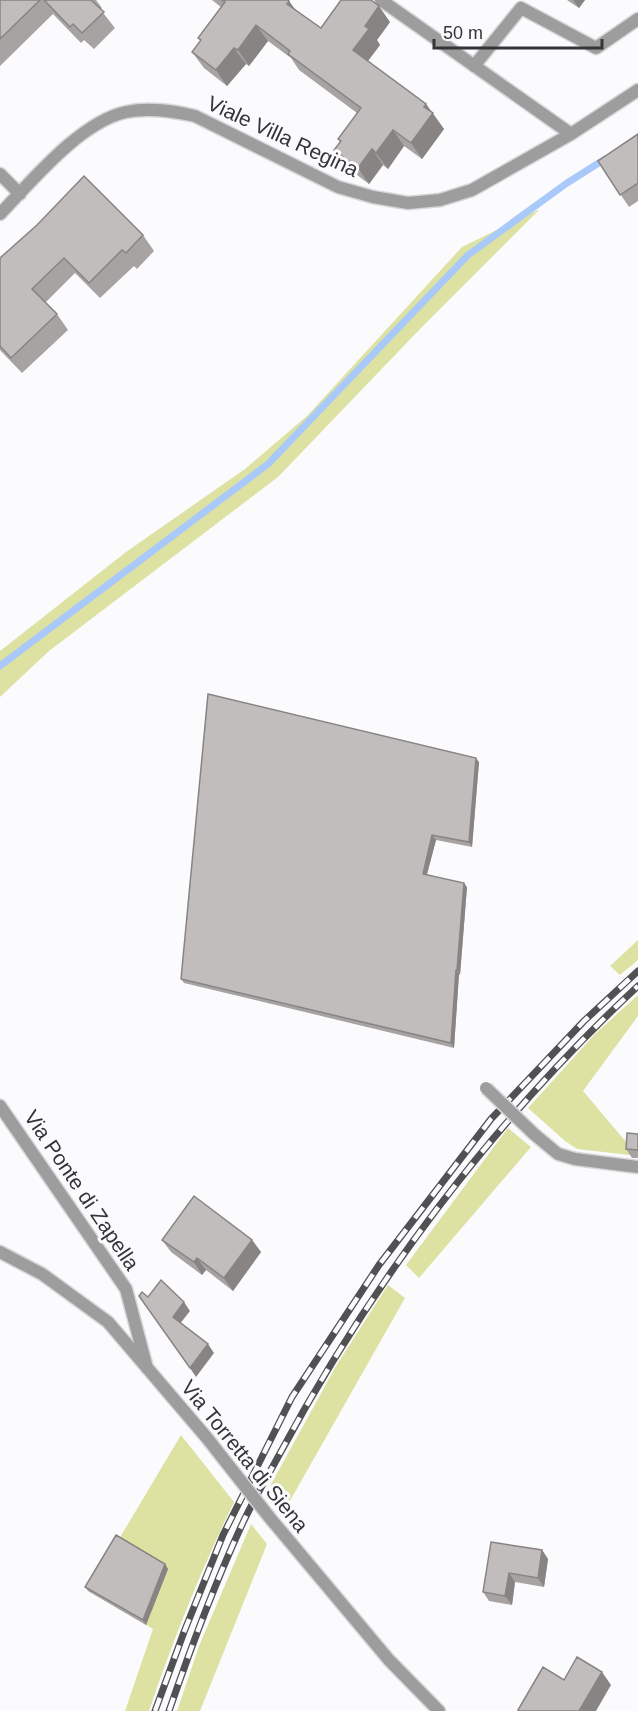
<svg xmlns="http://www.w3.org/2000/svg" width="638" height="1711" viewBox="0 0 638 1711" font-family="Arial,sans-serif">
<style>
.green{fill:#dde2a2}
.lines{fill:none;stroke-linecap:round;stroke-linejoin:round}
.stream{stroke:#a9c9fa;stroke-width:7}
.minor-casing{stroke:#d7d7da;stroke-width:15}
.minor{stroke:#9c9d9c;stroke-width:12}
.rail-casing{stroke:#515153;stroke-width:7}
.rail{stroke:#fbfbfe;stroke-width:4.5;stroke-dasharray:14;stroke-linecap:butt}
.minor-bridge-casing{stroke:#d7d7da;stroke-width:15;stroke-linecap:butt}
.minor-bridge{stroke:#9c9d9c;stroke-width:12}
.wall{fill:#a7a3a3}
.shaded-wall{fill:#888484}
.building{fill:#c2bdbd;stroke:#888484;stroke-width:1.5}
.labels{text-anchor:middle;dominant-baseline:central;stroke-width:6;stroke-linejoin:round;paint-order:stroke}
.street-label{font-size:21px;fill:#353537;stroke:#fbfbfe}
</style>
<rect width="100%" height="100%" fill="#fbfbfe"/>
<path class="green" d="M540,209L420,329L278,477L49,651L0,697V651L126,552L245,469L307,416L462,247Z
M638,940V960L620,975L610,966Z
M638,995V1016L583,1091L638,1156L577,1149L565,1141L528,1108L595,1034Z
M508,1128L531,1147L419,1278L406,1265Z
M388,1285L405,1298L287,1506L270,1486L336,1366Z
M181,1435L234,1502C201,1570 173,1640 149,1711H125L153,1629L88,1591Z
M251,1524L267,1544L200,1711H177L199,1646Z"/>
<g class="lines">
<path class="stream" d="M0,666L268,464L468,255L567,183L605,159"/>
<g class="minor-casing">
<path id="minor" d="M381,0L571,134
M474,66L521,8L596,48L638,19
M0,174L20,194
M0,214C32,181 80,122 126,112C149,107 173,111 195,116L338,187L373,197L408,203L440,200L472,190L571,134L638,90
M0,1106L126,1289L147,1368
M534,1134L558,1154L575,1159L638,1167
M0,1252L42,1274L108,1322L207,1438
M270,1518L389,1660L439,1711"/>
</g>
<use href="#minor" class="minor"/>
<g class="rail-casing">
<path id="rail" d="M155,1711L184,1632L223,1535L292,1397L379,1265L491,1119L584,1021L638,971
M169,1711C190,1650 213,1588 240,1529C251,1504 265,1481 278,1457C371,1283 493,1121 638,986"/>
</g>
<use href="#rail" class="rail"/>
<g class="minor-bridge-casing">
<path id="minor-bridge" d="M486,1088L534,1134
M207,1438L270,1518"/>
</g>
<use href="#minor-bridge" class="minor-bridge"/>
</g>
<path class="wall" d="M0,0H96L102,8L100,9L115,28L94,49L84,40L81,43L53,14L0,66Z
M212,0H288L295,10L321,28L390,22L377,40L380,45L368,61L426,104L444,129L422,159L404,146L388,169L383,165L369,184L345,166L334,150L340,142L338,139L357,113L299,70L291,58L268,41L249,66L246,64L227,86L204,68L192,52L201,41L198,38L221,7Z
M567,0H585L579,8Z
M638,134V201L629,207L598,161Z
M143,235L154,251L137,269L134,266L100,298L75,273L45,303L57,314L68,330L22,373L0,350V258Z
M479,762L472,847L436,840L427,874L467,887L460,975L459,974L454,1048L184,983L181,979Z
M638,1134V1158H632L626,1149Z
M162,1240H252L261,1252L233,1291L206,1270L202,1275L171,1252Z
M542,1550L548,1559L544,1587L515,1582L512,1605L489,1601L483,1592Z
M165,1564L168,1569L146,1625L88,1591L85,1587Z"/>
<path class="shaded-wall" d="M573,0H585L579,8Z
M289,1L300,16L287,4Z
M379,6L390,22L377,40L380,45L364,66L353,50L365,26Z
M256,25L268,41L249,66L238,50Z
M234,48L246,64L227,86L216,70Z
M426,104L444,129L422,159L411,143L424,107Z
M393,130L404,146L388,169L376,153Z
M372,149L383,165L369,184L358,168Z
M476,758L479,762L472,847L469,842Z
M432,835L436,840L426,878L423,874Z
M464,883L467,887L460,975L457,970Z
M456,970L459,974L454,1048L451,1043Z
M252,1240L261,1252L233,1291L224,1278Z
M197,1258L206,1270L202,1275L194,1262Z
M184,1302L190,1311L179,1325L173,1317Z
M208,1344L214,1353L196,1377L190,1368Z
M542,1550L548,1559L544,1587L538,1578Z
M165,1564L168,1569L146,1625L143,1620Z
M509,1573L515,1582L512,1605L505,1596Z
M602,1672L611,1685L596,1711H579Z"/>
<path class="building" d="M0,0H40L0,39Z
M44,0H91L104,12L82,33L73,24L70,27Z
M222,0H288L289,1L287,4L321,28L341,0H371L379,6L365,26L369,29L353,50L426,104L424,107L433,113L411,143L393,130L376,153L372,149L358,168L334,150L341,141L338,139L361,108L288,54L290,51L256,25L238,50L234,48L216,70L192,52L201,40L198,38L225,2Z
M638,134V183L620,195L598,161Z
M84,176L143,235L126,253L122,250L89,283L64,258L32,289L57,314L11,358L0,346V258L37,225Z
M208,694L476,758L469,842L432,835L423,874L464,883L457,970H456L451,1043L181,979Z
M627,1133L638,1134V1150L626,1149Z
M194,1196L252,1240L224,1278L197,1258L194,1262L162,1240Z
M161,1280L184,1302L173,1317L208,1344L190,1368L139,1296L142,1292L148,1297Z
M116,1535L165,1564L143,1620L85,1587Z
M491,1542L542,1550L538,1578L509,1573L505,1596L483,1592Z
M577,1657L602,1672L579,1711H520L518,1710L543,1667L564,1680Z"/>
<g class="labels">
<g class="street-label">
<text transform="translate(283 136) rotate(25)">Viale Villa Regina</text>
<text transform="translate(82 1190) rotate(56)">Via Ponte di Zapella</text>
<text transform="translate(245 1456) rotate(51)">Via Torretta di Siena</text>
</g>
</g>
<path d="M434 39v9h168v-9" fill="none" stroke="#353537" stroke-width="3"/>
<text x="443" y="39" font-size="18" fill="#353537" stroke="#fbfbfe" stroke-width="4.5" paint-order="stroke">50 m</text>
</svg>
